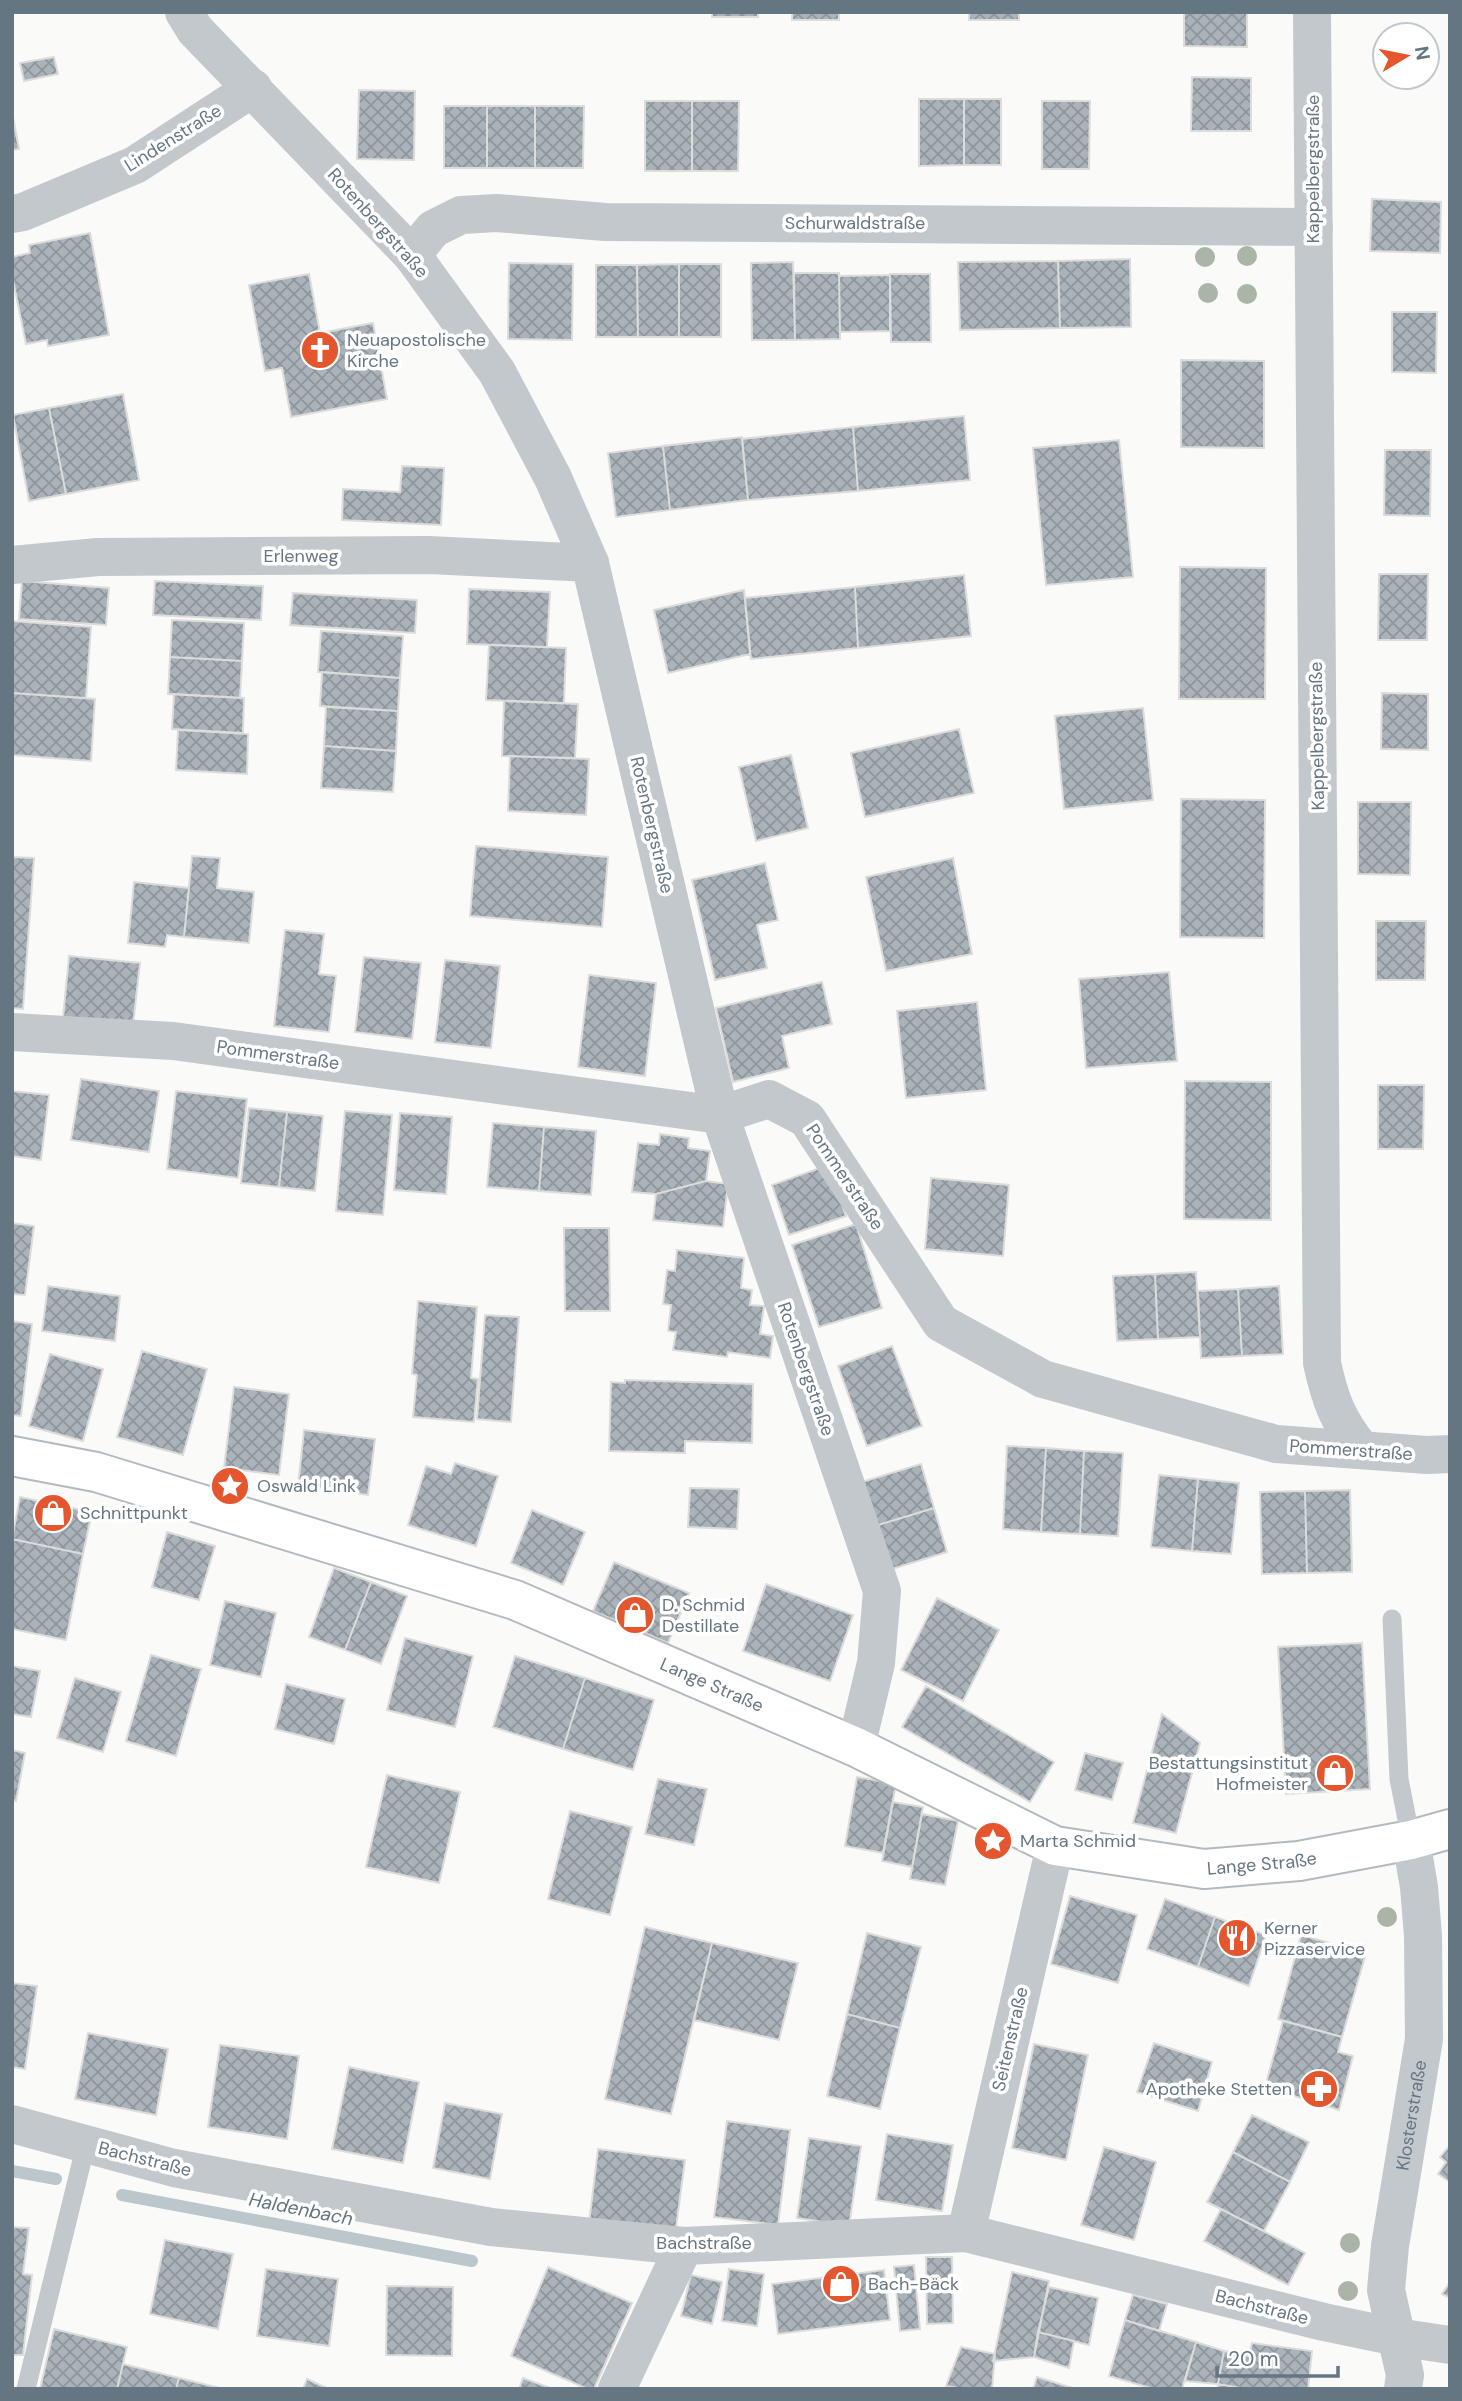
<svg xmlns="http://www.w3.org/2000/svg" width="1462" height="2401" viewBox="0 0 1462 2401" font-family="'DM Sans',sans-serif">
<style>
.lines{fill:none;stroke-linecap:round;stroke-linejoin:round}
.stream{stroke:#bbc7cb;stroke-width:12}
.building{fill:url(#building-cross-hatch);stroke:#dcdcda;stroke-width:2}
.secondary-casing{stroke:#b3babf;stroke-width:42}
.lane{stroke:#c3c8cc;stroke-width:19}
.street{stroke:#c3c8cc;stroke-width:38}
.secondary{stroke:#fff;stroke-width:38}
.tree{fill:#aab4a7}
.labels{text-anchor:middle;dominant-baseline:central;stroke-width:7;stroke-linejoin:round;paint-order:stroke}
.street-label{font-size:18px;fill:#657683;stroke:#fff}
.poi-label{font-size:18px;fill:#657683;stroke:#fff;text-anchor:start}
.water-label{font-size:19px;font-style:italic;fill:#60757c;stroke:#fff}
</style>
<defs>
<pattern id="building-cross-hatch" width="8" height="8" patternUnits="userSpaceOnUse" patternTransform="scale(1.75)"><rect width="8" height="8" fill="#aab3b9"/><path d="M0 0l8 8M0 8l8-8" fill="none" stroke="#8e969c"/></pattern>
</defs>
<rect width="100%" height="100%" fill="#fafaf8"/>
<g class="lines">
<path class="stream" d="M12,2171L56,2179
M122,2195L472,2261"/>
</g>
<path class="building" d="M712,12H758V17H712Z
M792,12H839V20H792Z
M969,12H1019V20H969Z
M1184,12H1247V47L1184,46Z
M54,57L58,74L24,81L20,63Z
M1192,77L1251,78V131H1191Z
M359,90L415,91L414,160L357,159Z
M919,99H964V165L919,166Z
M964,99H1001V165H964Z
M645,101H692V171H645Z
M692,101H739L738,171H692Z
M1042,101H1090L1089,169H1042Z
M444,106H487V168H444Z
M487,106H535V168H487Z
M535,106H584L583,168H535Z
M12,112L19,149L12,150Z
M1372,199L1441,202L1440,253L1370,251Z
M90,233L109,335L48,346L47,340L26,344L12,275V257L30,253L29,245Z
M1130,259L1131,327L1060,328L1058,261Z
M1058,261L1060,328L960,330L958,262Z
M793,262L795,340H752L751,263Z
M509,263L573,264L572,340L508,339Z
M679,264H721V337H679Z
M679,264V337H638L637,265Z
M596,265H637L638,337H596Z
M794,273H839L840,339L795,340Z
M309,274L320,333L373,323L387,399L291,417L282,368L265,371L249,285Z
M890,274H930L931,342H891Z
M890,275V331L840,332L839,276Z
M1392,312H1437L1436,373L1392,372Z
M1181,360L1264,361V448L1181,447Z
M123,394L139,480L66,494L49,408Z
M49,408L66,494L29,501L13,415Z
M964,416L970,480L858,491L853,427Z
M853,427L858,491L748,500L742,439Z
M742,437L748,500L670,510L663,446Z
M1119,440L1133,577L1046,585L1033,448Z
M663,446L670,510L616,517L608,453Z
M1385,450H1431L1430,516L1384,515Z
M402,466L444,468L441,525L342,520L343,489L400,492Z
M1180,567L1266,568L1265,699H1179Z
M1379,574H1428L1427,640H1378Z
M964,575L971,636L858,648L855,587Z
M22,581L109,588L106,625L19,619Z
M155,581L263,586L261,620L153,615Z
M855,587L858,648L751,659L745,598Z
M469,589L550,592L547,647L467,644Z
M744,590L750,654L668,673L654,610Z
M293,593L417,600L415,633L290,625Z
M172,620L244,623L242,661L170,657Z
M12,621L91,627L86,698L12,693Z
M321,631L403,636L400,678L318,672Z
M489,645L566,648L564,703L486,700Z
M170,657L242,661L240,698L168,694Z
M322,672L400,678L398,711L320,706Z
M12,693L95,699L91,761L12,755Z
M1382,693L1428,694V750L1381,749Z
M174,694L244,698L243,733L172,729Z
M504,701L578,704L575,758L502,756Z
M326,707L398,711L396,751L324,746Z
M1143,708L1153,800L1064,809L1055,716Z
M959,729L974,793L865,817L851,753Z
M178,730L248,734L247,774L176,770Z
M324,746L396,751L393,792L321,788Z
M791,755L808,828L756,841L739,767Z
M510,756L589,759L586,815L508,811Z
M1181,799L1265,800L1264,938L1180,937Z
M1358,802H1411L1410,875L1358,874Z
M476,846L608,857L602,927L470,916Z
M192,856L220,858L217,888L254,892L249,943L184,937Z
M12,857L34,858L23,1009L12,1008Z
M953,858L972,954L886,971L866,877Z
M765,863L778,920L757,925L767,968L715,980L692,880Z
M134,882L189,888L184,937L167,935L165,947L128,943Z
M1376,921H1426L1425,980H1376Z
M285,930L324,934L319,974L336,976L329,1032L274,1026Z
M69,956L140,963L133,1025L63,1018Z
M364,957L421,963L412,1039L355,1032Z
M445,960L500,966L491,1048L435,1042Z
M1169,972L1177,1061L1086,1068L1079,979Z
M589,975L656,983L645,1076L578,1067Z
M822,982L832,1024L782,1036L789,1068L733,1082L716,1008Z
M977,1002L986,1090L906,1098L897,1011Z
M81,1079L159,1091L149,1152L71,1140Z
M1185,1081L1271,1082V1220L1184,1219Z
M1378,1085H1424L1423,1149H1378Z
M12,1091L49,1095L41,1160L12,1156Z
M176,1091L247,1099L238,1178L167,1169Z
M249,1108L287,1112L279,1187L241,1183Z
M345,1111L392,1115L383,1215L336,1211Z
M287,1112L323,1116L315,1191L279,1187Z
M400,1113L452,1117L446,1194L394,1190Z
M493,1123L544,1127L539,1191L487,1187Z
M544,1127L596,1131L591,1195L539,1191Z
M660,1134L689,1138L688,1148L710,1151L706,1181L656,1194L632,1192L638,1143L659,1145Z
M828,1165L846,1216L789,1235L772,1185Z
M931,1178L1009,1185L1003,1256L925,1249Z
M706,1181L728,1184L723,1227L653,1220L656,1194Z
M12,1223L34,1226L25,1295L12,1294Z
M856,1224L882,1308L819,1327L792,1245Z
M564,1228H609L610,1311H565Z
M677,1250L744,1258L741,1288L752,1290L750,1305L764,1306L760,1334L773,1336L770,1358L728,1352L727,1357L673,1350L676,1332L668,1331L671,1305L663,1304L667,1270L675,1271Z
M1196,1272L1200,1337L1158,1339L1155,1274Z
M1155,1274L1158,1339L1117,1341L1113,1276Z
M48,1286L120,1296L115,1341L42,1331Z
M1279,1286L1283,1354L1242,1356L1238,1289Z
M1238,1289L1242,1356L1201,1358L1198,1291Z
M418,1301L477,1307L471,1378L478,1379L474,1422L413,1417L417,1375L412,1374Z
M485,1315L519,1317L511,1422L477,1419Z
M12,1321L32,1324L21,1416L12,1415Z
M892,1346L922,1426L867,1446L838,1366Z
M142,1351L207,1369L183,1455L117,1437Z
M50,1354L103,1369L83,1441L29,1426Z
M625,1380L753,1384L752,1443L685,1441V1453L609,1451L611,1382L625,1383Z
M234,1387L289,1394L279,1475L224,1468Z
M304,1430L375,1439L368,1495L298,1486Z
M1007,1446L1046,1448L1041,1532L1003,1529Z
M1046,1448L1084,1451L1080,1534L1041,1532Z
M1084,1451L1123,1453L1118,1536L1080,1534Z
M455,1463L498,1476L476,1546L408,1525L426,1466L451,1474Z
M921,1464L934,1508L865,1529L852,1485Z
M1159,1475L1198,1479L1192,1551L1151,1547Z
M1198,1479L1239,1483L1231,1554L1192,1551Z
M690,1488L739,1489L737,1529L688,1527Z
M1350,1490L1352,1572L1307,1573L1305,1491Z
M1305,1491L1307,1573L1262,1574L1260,1492Z
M20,1497L92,1512L83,1554L12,1539Z
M934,1508L947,1552L879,1573L865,1529Z
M532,1510L585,1532L563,1585L511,1563Z
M167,1532L215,1546L199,1600L152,1587Z
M12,1539L83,1554L66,1640L12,1629Z
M614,1562L689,1593L668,1643L593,1611Z
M334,1568L371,1582L345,1650L309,1637Z
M371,1582L407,1596L381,1664L345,1650Z
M766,1584L853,1615L830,1681L743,1651Z
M937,1598L999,1630L963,1701L901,1670Z
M225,1601L276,1613L261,1677L210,1665Z
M405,1638L473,1656L455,1727L387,1710Z
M1362,1643L1370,1789L1286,1794L1278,1647Z
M151,1655L201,1669L176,1756L126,1741Z
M515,1656L585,1678L563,1749L493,1727Z
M12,1666L40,1671L31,1717L12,1714Z
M75,1678L121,1692L103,1752L57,1738Z
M585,1678L654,1700L633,1770L563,1749Z
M286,1684L345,1699L334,1744L275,1729Z
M926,1686L1054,1762L1030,1802L902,1727Z
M1162,1714L1200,1743L1176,1833L1133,1823Z
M12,1750L25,1753L16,1801L12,1800Z
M1085,1753L1123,1763L1112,1800L1075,1790Z
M387,1775L460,1792L439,1883L366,1867Z
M857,1777L896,1784L883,1853L845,1846Z
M658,1779L707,1789L694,1845L645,1834Z
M893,1802L923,1807L912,1867L882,1861Z
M570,1811L632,1827L610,1915L548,1899Z
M922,1814L958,1821L945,1885L910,1879Z
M1070,1896L1137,1915L1118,1983L1051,1964Z
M1165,1899L1215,1917L1198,1967L1147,1949Z
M1215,1917L1266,1935L1249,1986L1198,1967Z
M645,1927L712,1943L671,2114L605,2099Z
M867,1933L921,1947L900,2028L847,2014Z
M1301,1935L1366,1953L1342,2037L1278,2019Z
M712,1943L798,1963L779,2040L694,2020Z
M12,1983L37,1986L25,2069L12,2067Z
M847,2014L900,2028L880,2109L827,2096Z
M1283,2021L1342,2037L1338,2052L1353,2056L1339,2110L1265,2087Z
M88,2033L168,2049L156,2115L75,2099Z
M1154,2043L1212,2062L1198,2111L1137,2092Z
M1034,2044L1088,2055L1066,2160L1012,2148Z
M220,2045L299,2056L287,2139L208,2127Z
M349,2067L419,2082L403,2163L332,2149Z
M445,2103L502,2114L490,2179L433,2168Z
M1252,2115L1309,2142L1290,2182L1233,2152Z
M727,2121L790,2130L778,2225L714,2217Z
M887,2134L953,2145L942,2211L876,2200Z
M809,2138L861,2146L849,2226L797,2218Z
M1450,2145V2182L1438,2174L1446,2162L1440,2157Z
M1104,2147L1156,2162L1134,2240L1081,2225Z
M598,2149L685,2160L674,2243L588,2232Z
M1233,2152L1290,2182L1264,2231L1207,2202Z
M1221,2209L1305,2253L1288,2285L1204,2241Z
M12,2227L29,2228L23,2274L32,2275L23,2355H12Z
M165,2240L233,2254L218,2329L150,2314Z
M926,2257H952L953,2323L927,2324Z
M914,2265L920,2329L900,2331L894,2267Z
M548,2267L632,2303L594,2389H588L511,2356Z
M266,2269L338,2279L329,2346L257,2336Z
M729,2269L764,2274L757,2326L722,2321Z
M884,2270L890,2320L778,2334L772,2284Z
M1012,2272L1049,2281L1034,2357L993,2361Z
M691,2275L722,2282L712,2324L681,2316Z
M1450,2282V2298L1442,2294Z
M387,2286L453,2287L452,2356L386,2355Z
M1049,2287L1098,2298L1089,2345L1038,2332Z
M1133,2295L1167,2304L1159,2331L1125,2320Z
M1125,2320L1196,2342L1182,2389H1154L1109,2376Z
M54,2329L127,2347L117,2389H40Z
M1038,2332L1074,2341L1069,2368L1034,2357Z
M1196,2342L1224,2351L1218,2384L1185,2381Z
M1252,2343L1312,2351L1308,2389H1246L1218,2384L1224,2351L1249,2356Z
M961,2347L995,2354L992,2389H964L946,2386Z
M123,2364L179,2378L176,2389H117Z
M1037,2377L1076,2389H1033Z
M179,2378L224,2389H176Z
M523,2378L553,2389H519Z
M307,2379L329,2389H303Z
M1218,2384L1246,2389H1218Z"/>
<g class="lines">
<g class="secondary-casing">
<g id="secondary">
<path id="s2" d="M12,1456L96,1472L515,1600L856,1747L1055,1846L1204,1869L1299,1861L1411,1840L1450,1829"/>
</g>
</g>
<path class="lane" d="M1392,1619L1399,1779L1411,1840
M26,2389L86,2144"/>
<g class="street">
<path d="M184,12L195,30L412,255L497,372L553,478L590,563L720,1115L882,1591L876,1663L856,1747"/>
<path d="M1312,12L1322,1363C1330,1399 1337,1420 1361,1449"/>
<path d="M12,214L23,212L135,165L253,88"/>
<path d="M412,255L433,229L461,215L497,213L605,222L1314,227"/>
<path d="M12,565L98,557L429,555L590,563"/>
<path d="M12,1032L173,1041L720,1115L769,1099L807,1119L941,1323L1043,1379L1276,1444L1427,1455L1450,1454"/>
<path d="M12,2124L174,2168L491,2227L684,2246L966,2233L1324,2322L1396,2337L1450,2345"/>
<path d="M966,2233L1055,1846"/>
<path d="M617,2389L684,2246"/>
<path id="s1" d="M1403,2389L1405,2375L1386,2290L1390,2246L1424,2039L1423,1936L1419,1887L1411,1840"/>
</g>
<use href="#secondary" class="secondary"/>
</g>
<g class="tree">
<circle cx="1247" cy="256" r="10"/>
<circle cx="1205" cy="257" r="10"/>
<circle cx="1208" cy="293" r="10"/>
<circle cx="1247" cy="294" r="10"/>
<circle cx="1387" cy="1917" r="10"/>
<circle cx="1350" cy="2243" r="10"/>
<circle cx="1348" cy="2291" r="10"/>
</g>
<defs>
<g id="church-disc" transform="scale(2.0125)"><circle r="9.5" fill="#e4572e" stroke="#fff"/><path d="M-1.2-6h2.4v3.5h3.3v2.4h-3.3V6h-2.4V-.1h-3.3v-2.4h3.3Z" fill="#fff"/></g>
<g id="sight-disc" transform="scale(2.0125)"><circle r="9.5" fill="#e4572e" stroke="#fff"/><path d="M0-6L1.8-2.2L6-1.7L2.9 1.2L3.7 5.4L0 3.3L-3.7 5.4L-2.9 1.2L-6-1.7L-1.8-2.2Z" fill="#fff"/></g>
<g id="shop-disc" transform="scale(2.0125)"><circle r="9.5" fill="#e4572e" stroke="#fff"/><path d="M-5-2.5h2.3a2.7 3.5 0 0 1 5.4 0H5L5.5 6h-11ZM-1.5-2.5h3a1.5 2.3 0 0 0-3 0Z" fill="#fff"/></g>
<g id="restaurant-disc" transform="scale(2.0125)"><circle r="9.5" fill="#e4572e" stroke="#fff"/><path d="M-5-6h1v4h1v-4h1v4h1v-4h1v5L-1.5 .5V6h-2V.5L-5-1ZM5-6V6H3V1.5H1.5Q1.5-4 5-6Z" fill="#fff"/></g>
<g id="pharmacy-disc" transform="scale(2.0125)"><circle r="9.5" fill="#e4572e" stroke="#fff"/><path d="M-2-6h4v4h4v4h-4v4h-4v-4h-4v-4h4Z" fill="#fff"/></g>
</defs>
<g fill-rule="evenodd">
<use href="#church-disc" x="320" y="350"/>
<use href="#sight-disc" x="230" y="1486"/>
<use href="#shop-disc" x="53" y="1513"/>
<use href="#shop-disc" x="635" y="1615"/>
<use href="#shop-disc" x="1335" y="1773"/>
<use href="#sight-disc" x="993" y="1841"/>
<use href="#restaurant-disc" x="1237" y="1938"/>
<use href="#pharmacy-disc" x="1319" y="2089"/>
<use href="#shop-disc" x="841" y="2284"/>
</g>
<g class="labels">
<g class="street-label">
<text transform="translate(173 138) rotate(-32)">Lindenstraße</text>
<text transform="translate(1313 169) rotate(-90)">Kappelbergstraße</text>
<text transform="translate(378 223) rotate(48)">Rotenbergstraße</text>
<text x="855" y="223">Schurwaldstraße</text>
<text x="301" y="556">Erlenweg</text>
<text transform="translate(1317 736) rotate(-91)">Kappelbergstraße</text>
<text transform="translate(652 825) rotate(77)">Rotenbergstraße</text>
<text transform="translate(278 1055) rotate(8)">Pommerstraße</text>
<text transform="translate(845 1177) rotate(56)">Pommerstraße</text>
<text transform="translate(806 1369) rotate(71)">Rotenbergstraße</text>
<text transform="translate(1351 1450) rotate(4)">Pommerstraße</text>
<text stroke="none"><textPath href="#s2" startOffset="738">Lange Straße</textPath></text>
<text stroke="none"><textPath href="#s2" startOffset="1326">Lange Straße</textPath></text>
<text transform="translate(1010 2039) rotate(-77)">Seitenstraße</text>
<text stroke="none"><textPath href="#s1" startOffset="278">Klosterstraße</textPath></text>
<text transform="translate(145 2159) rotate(14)">Bachstraße</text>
<text x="704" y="2243">Bachstraße</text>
<text transform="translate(1262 2307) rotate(14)">Bachstraße</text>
</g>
<g class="poi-label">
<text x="347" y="340">Neuapostolische<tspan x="347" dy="21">Kirche</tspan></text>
<text x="257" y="1486">Oswald Link</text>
<text x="80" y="1513">Schnittpunkt</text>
<text x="662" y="1605">D. Schmid<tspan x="662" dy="21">Destillate</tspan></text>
<text x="1308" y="1763" text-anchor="end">Bestattungsinstitut<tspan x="1308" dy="21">Hofmeister</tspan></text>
<text x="1020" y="1841">Marta Schmid</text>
<text x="1264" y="1928">Kerner<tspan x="1264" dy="21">Pizzaservice</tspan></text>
<text x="1292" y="2089" text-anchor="end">Apotheke Stetten</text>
<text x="868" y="2284">Bach-Bäck</text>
</g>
<g class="water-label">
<text transform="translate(301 2209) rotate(11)">Haldenbach</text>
</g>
</g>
<rect width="1462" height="2401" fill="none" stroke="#657683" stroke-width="28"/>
<g transform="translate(1406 56) rotate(80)"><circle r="33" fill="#ffffff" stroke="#c1c8cd" stroke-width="2"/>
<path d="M0-5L12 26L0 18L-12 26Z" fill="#e4572e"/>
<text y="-10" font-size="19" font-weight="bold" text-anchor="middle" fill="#657683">N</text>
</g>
<path d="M1217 2366v10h121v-10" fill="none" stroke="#657683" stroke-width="3.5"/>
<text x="1228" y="2366" font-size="21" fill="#657683" stroke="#ffffff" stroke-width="5" paint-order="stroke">20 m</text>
</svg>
